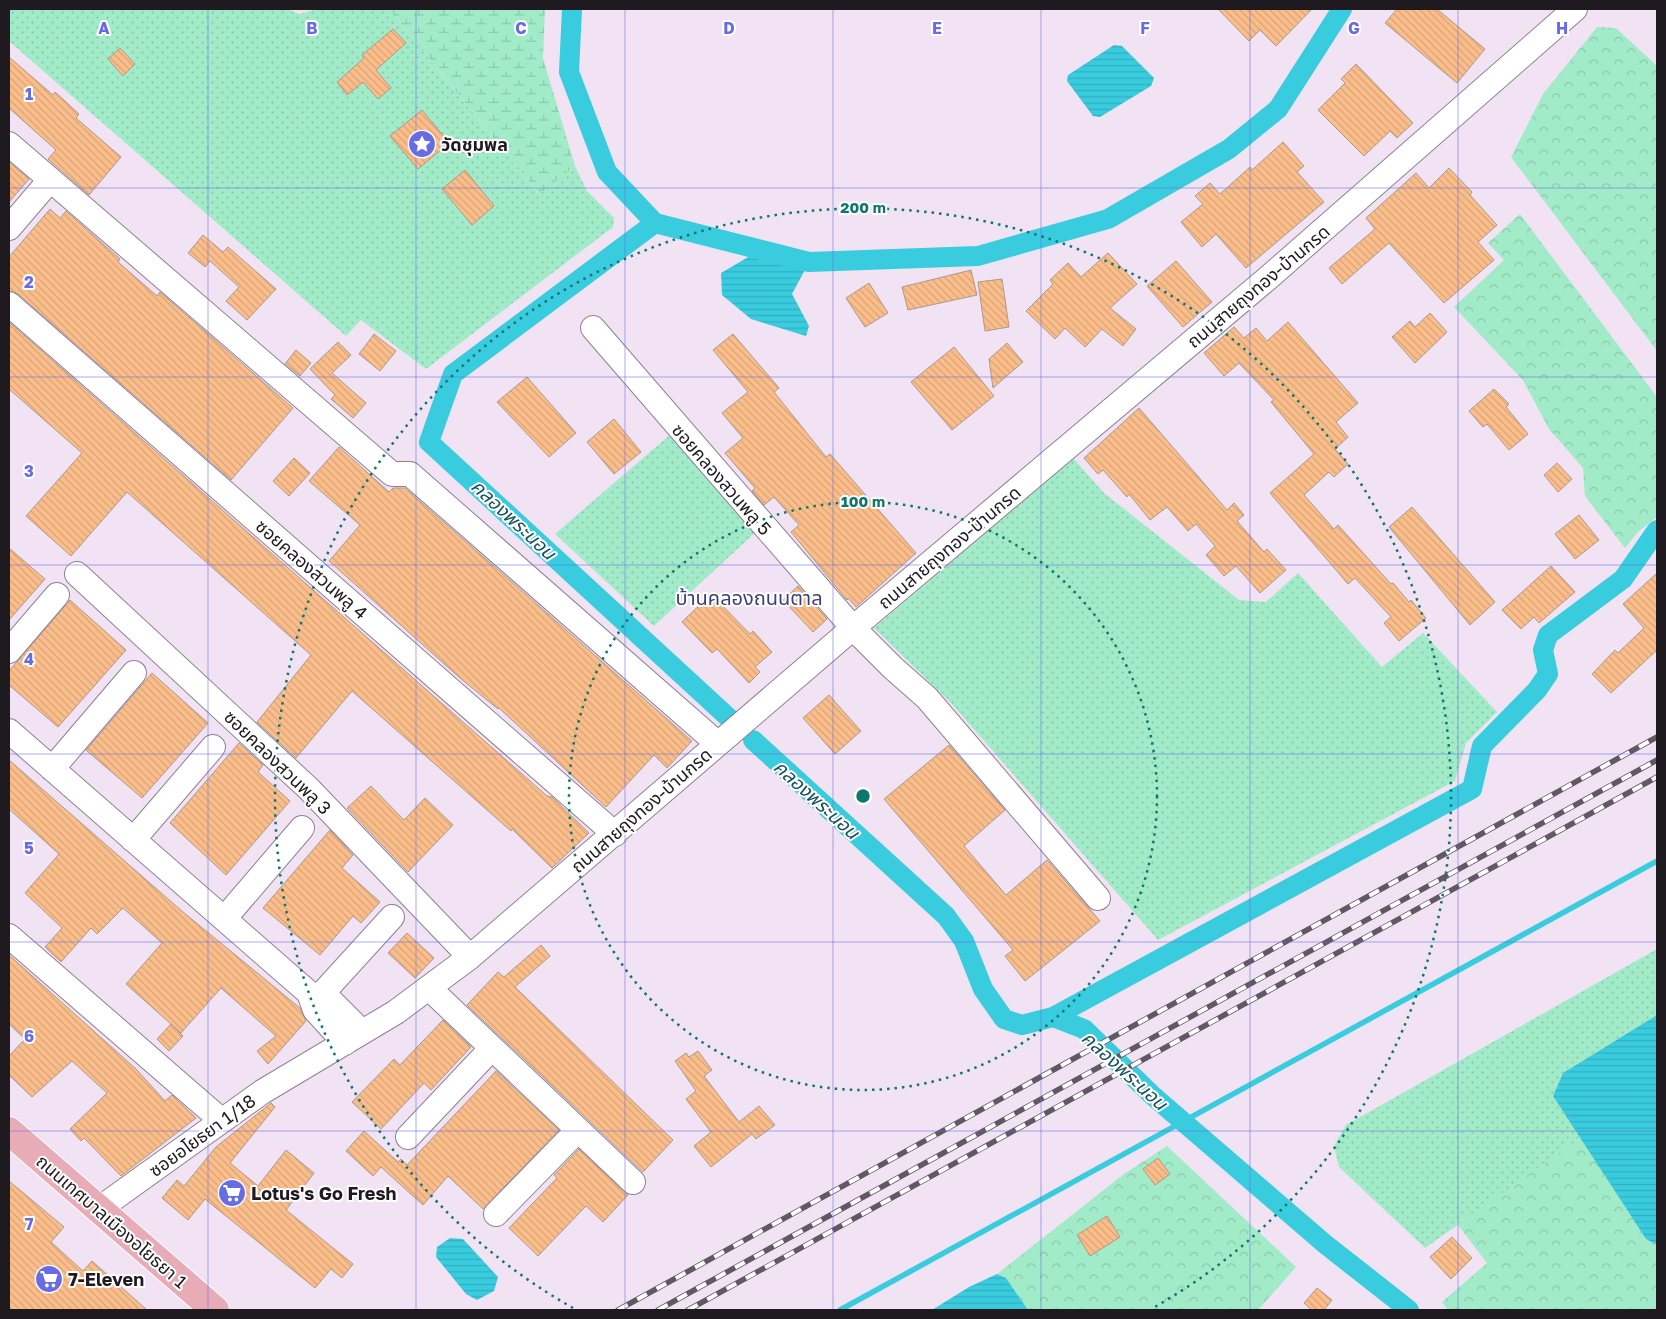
<svg xmlns="http://www.w3.org/2000/svg" width="1666" height="1319" viewBox="0 0 1666 1319" font-family="'Golos Text','Noto Sans Thai',sans-serif">
<style>
.grass{fill:url(#grass-dots)}
.forest{fill:url(#forest-crowns)}
.wetland{fill:url(#wetland-marsh)}
.water{fill:url(#water-rules)}
.lines{fill:none;stroke-linecap:round;stroke-linejoin:round}
.stream{stroke:#39ccdf;stroke-width:5.5}
.canal{stroke:#39ccdf;stroke-width:20}
.building{fill:url(#building-back-hatch);stroke:#ab9a8d}
.minor-casing{stroke:#8e8191;stroke-width:26}
.major-casing{stroke:#fff;stroke-width:30}
.minor{stroke:#fff;stroke-width:24}
.major{stroke:#e8acb7;stroke-width:28}
.rail-casing{stroke:#615962;stroke-width:5.5}
.rail{stroke:#fff;stroke-width:4;stroke-dasharray:11;stroke-linecap:butt}
.grid{fill:none;stroke:#676be4;stroke-width:1;stroke-opacity:0.55}
.ring{fill:none;stroke:#0f766e;stroke-width:2.5;stroke-dasharray:2.5 5}
.labels{text-anchor:middle;dominant-baseline:central;stroke-width:4;stroke-linejoin:round;paint-order:stroke}
.poi-label{font-size:18px;font-weight:bold;fill:#1f1a20;stroke:#fff;text-anchor:start}
.street-label{font-size:18px;fill:#1f1a20;stroke:#fff}
.water-label{font-size:19px;font-style:italic;fill:#16525a;stroke:#fff}
.quarter-label{font-size:20px;fill:#3b3f7b;stroke:#fff}
.grid-label{font-size:16px;text-anchor:middle;font-weight:bold;fill:#676be4;stroke:#fff;stroke-width:4;stroke-linejoin:round;paint-order:stroke}
.centre{fill:#0f766e;stroke:#fff;stroke-width:2.5}
.ring-label{font-size:15px;text-anchor:middle;font-weight:bold;fill:#0f766e;stroke:#fff;stroke-width:4;stroke-linejoin:round;paint-order:stroke}
</style>
<defs>
<pattern id="grass-dots" width="8" height="8" patternUnits="userSpaceOnUse" patternTransform="scale(1.25)"><rect width="8" height="8" fill="#a2ebc9"/><path d="M2 2h.1M6 6h.1" fill="none" stroke="#8bc9ac" stroke-width="1.8" stroke-linecap="round"/></pattern>
<pattern id="forest-crowns" width="20" height="18" patternUnits="userSpaceOnUse" patternTransform="scale(1.25)"><rect width="20" height="18" fill="#a2ebc9"/><path d="M2 6a3 3 0 1 1 6 0M12 15a3 3 0 1 1 6 0" fill="none" stroke="#8bc9ac"/></pattern>
<pattern id="wetland-marsh" width="20" height="14" patternUnits="userSpaceOnUse" patternTransform="scale(1.25)"><rect width="20" height="14" fill="#a2ebc9"/><path d="M1 5h8M5 5V1M11 12h8M15 12V8" fill="none" stroke="#8bc9ac"/></pattern>
<pattern id="water-rules" width="6" height="5" patternUnits="userSpaceOnUse" patternTransform="scale(1.25)"><rect width="6" height="5" fill="#39ccdf"/><path d="M0 2.5h6" fill="none" stroke="#32afbf"/></pattern>
<pattern id="building-back-hatch" width="6" height="6" patternUnits="userSpaceOnUse" patternTransform="scale(1.25)"><rect width="6" height="6" fill="#fbbe8b"/><path d="M-1 5l2 2M0 0l6 6M5-1l2 2" fill="none" stroke="#d7a378"/></pattern>
</defs>
<rect width="100%" height="100%" fill="#f1e3f4"/>
<path class="grass" d="M9,9H288L299,14L317,9H389L538,193L575,166L587,191L614,218L613,227L426,369L361,320L346,336L9,41Z
M672,433L758,530L654,626L555,534Z
M1073,458L1104,493L1239,600L1266,602L1298,573L1382,667L1423,633L1497,712L1466,743L1455,781L1158,940L951,703L874,628Z
M1657,949V1015L1563,1073L1553,1096L1581,1138L1425,1248L1339,1167L1334,1146L1346,1125Z"/>
<path class="forest" d="M1597,27L1616,28L1657,66V351L1511,157L1543,94Z
M1520,214L1657,397V517L1638,532L1625,548L1585,496L1583,468L1549,429L1523,380L1454,307L1504,260L1488,243Z
M1581,1138L1646,1239L1657,1245V1310H1448L1442,1302L1487,1263L1457,1224Z
M1167,1146L1296,1267L1258,1310H1028L1006,1278L997,1274L1124,1174Z"/>
<path class="wetland" d="M389,9H545L543,58L575,166L539,194Z"/>
<path class="water" d="M1114,45L1122,46L1154,78L1151,86L1100,117L1093,116L1067,81L1068,75Z
M772,243L802,254L807,266L792,294L809,326L806,336L751,319L722,295L721,273Z
M1657,1015V1245L1646,1239L1553,1096L1563,1073Z
M450,1238L463,1239L498,1277L494,1291L477,1300L466,1294L436,1257L437,1247Z
M997,1274L1006,1278L1028,1310H932L969,1287Z"/>
<g class="lines">
<path class="stream" d="M840,1310L1657,861"/>
<path class="canal" d="M572,9L569,72L607,172L655,223L809,262L978,256L1108,219L1229,149L1278,109L1342,9
M655,223L453,374L429,442L730,719
M753,740L946,916L964,941L983,989L1004,1019L1022,1025L1053,1017L1084,1029L1152,1095L1325,1244L1409,1310
M1053,1017L1472,789L1482,746L1537,690L1548,674L1543,650L1548,635L1623,579L1657,530"/>
</g>
<path class="building" d="M1218,9H1312L1276,46L1260,30L1249,41Z
M1397,9H1437L1485,49L1457,83L1385,23Z
M393,29L406,43L376,70L391,88L378,99L363,82L347,95L337,82L364,58L362,55Z
M120,48L135,64L123,76L108,59Z
M9,57L53,95L55,92L79,114L76,118L121,157L89,195L48,159L56,150L9,108Z
M1356,64L1413,123L1397,138L1390,131L1364,156L1318,110L1345,83L1341,79Z
M422,110L449,143L418,169L390,136Z
M1283,142L1304,166L1297,172L1324,202L1246,268L1216,234L1202,247L1181,222L1203,204L1195,196L1210,183L1220,194L1250,167L1252,170Z
M9,162L29,179L9,202Z
M1449,168L1472,192L1470,195L1497,225L1478,242L1494,260L1444,303L1389,243L1342,284L1329,268L1375,229L1366,218L1416,173L1429,188Z
M465,170L494,206L472,225L442,189Z
M50,209L60,218L66,211L120,259L118,262L157,296L160,292L293,408L231,480L18,294L9,291V257Z
M203,235L223,252L228,247L276,289L247,320L226,301L239,287L210,261L205,267L188,253Z
M1108,253L1137,284L1110,308L1136,329L1123,346L1102,329L1085,347L1065,328L1055,339L1026,311L1053,284L1050,280L1068,263L1081,277Z
M1176,261L1212,302L1183,327L1147,286Z
M971,270L977,295L908,310L902,287Z
M1002,279L1009,327L985,331L978,282Z
M869,283L888,313L865,327L846,298Z
M1430,313L1447,332L1415,363L1392,337L1410,321L1415,327Z
M9,322L547,796L552,797L589,833L552,868L512,829L511,831L352,691L296,758L257,722L311,655L127,492L71,556L26,516L82,453L9,389Z
M1288,322L1358,403L1336,422L1348,437L1335,449L1348,464L1334,477L1329,472L1304,495L1334,529L1338,525L1391,584L1393,583L1409,602L1411,600L1426,618L1399,641L1384,623L1391,617L1355,578L1348,584L1270,493L1314,454L1271,402L1274,400L1239,363L1224,376L1204,353L1234,327L1244,338L1256,328L1267,341Z
M374,334L396,351L380,371L359,354Z
M733,334L779,388L774,392L826,457L830,454L916,553L856,607L848,598L847,600L791,532L799,525L774,497L764,505L752,491L755,488L725,453L743,438L722,413L748,392L713,350Z
M338,342L351,355L332,373L366,403L353,418L331,399L335,395L310,369Z
M1007,343L1023,362L993,388L989,359Z
M954,347L994,396L952,430L911,382Z
M296,350L311,363L300,376L285,364Z
M527,377L576,433L549,457L497,402Z
M1494,389L1509,404L1506,407L1528,434L1509,450L1487,424L1483,427L1469,411Z
M1139,408L1227,510L1234,503L1244,515L1237,521L1264,552L1267,549L1286,570L1260,593L1236,566L1224,576L1206,555L1215,546L1196,524L1188,531L1167,507L1150,520L1129,494L1127,497L1103,470L1098,474L1084,458Z
M614,419L641,452L614,474L587,442Z
M339,447L389,492L393,488H405L692,741L667,768L654,755L606,807L499,708L498,709L460,678L329,561L360,525L309,481Z
M294,458L310,473L289,496L273,481Z
M1557,463L1572,479L1558,492L1544,475Z
M1412,507L1495,602L1470,625L1389,527Z
M1579,515L1599,540L1575,559L1555,534Z
M9,548L45,579L9,620Z
M1551,566L1575,592L1539,623L1534,617L1521,629L1502,610Z
M1657,573V650L1611,693L1592,674L1615,650L1618,653L1644,628L1623,604Z
M798,586L827,619L813,632L783,600Z
M711,594L750,634L753,631L772,652L755,667L760,672L749,683L717,649L712,653L682,622Z
M70,600L126,650L58,727L9,685V671Z
M152,673L208,723L142,798L86,750Z
M829,695L861,731L835,754L803,718Z
M239,743L263,765L258,772L290,801L226,875L170,823Z
M949,745L1005,810L964,846L1006,895L1047,860L1100,921L1025,981L1005,956L1013,950L884,799Z
M9,760L183,912L300,1008L306,1021L268,1064L257,1051L276,1036L221,988L181,1033L126,984L162,943L123,908L97,934L91,928L61,962L45,947L62,928L25,893L59,854L9,809Z
M371,786L404,820L425,798L453,825L408,872L347,808Z
M330,830L353,855L342,868L380,902L361,923L353,916L320,955L263,908Z
M407,933L434,958L415,978L388,953Z
M541,945L550,956L515,987L673,1140L643,1172L467,1005L498,972L504,977Z
M9,955L136,1069L165,1101L172,1095L196,1118L121,1176L84,1138L81,1141L70,1129L107,1093L72,1061L32,1097L9,1075V1056L25,1039L9,1024Z
M443,1020L471,1047L431,1090L424,1083L381,1129L352,1102L394,1059L400,1065Z
M171,1024L183,1036L169,1051L157,1039Z
M698,1051L712,1070L704,1076L739,1122L759,1106L775,1125L756,1139L752,1134L711,1167L694,1146L711,1132L686,1099L696,1091L675,1061L686,1053L689,1057Z
M496,1071L559,1130L483,1209L448,1176L423,1205L381,1167L373,1176L346,1151L364,1131L398,1162L401,1159L407,1165Z
M271,1103L275,1107L230,1163L258,1186L286,1150L314,1173L286,1210L353,1264L342,1278L331,1269L315,1288L205,1199L188,1220L162,1198L177,1180L184,1186L216,1147Z
M579,1149L628,1195L603,1222L586,1206L538,1256L509,1228L557,1178L554,1175Z
M1158,1158L1170,1174L1155,1185L1143,1169Z
M9,1181L64,1227L51,1242L83,1271L92,1261L147,1310H9Z
M1107,1216L1120,1237L1090,1256L1077,1235Z
M1452,1237L1472,1258L1451,1279L1430,1257Z
M1317,1288L1332,1300L1324,1310H1312L1304,1303Z"/>
<g class="lines">
<g class="minor-casing">
<path id="minor" d="M9,144L392,474H410L718,744
M9,228L50,180
M9,304L615,834
M593,328L853,628L893,668L927,698L1098,898
M77,574L309,789L470,957
M9,651L57,595
M9,731L309,993L329,999L362,1032
M52,769L134,673
M133,840L213,747
M224,919L302,828
M9,936L221,1120
M430,989L633,1182
M309,993L315,1010L345,1043
M320,996L392,917
M408,1137L492,1048
M99,1209L262,1092L396,1012L470,957L853,628L1268,278L1575,9
M496,1214L578,1130"/>
</g>
<g class="major-casing">
<path id="major" d="M9,1131L215,1310"/>
</g>
<use href="#minor" class="minor"/>
<use href="#major" class="major"/>
<g class="rail-casing">
<path id="rail" d="M618,1310L1657,737
M658,1310L1657,760
M688,1310L1657,777"/>
</g>
<use href="#rail" class="rail"/>
</g>
<path class="grid" d="M208,9V1310M416,9V1310M625,9V1310M833,9V1310M1041,9V1310M1250,9V1310M1458,9V1310M9,188H1657M9,377H1657M9,565H1657M9,754H1657M9,942H1657M9,1131H1657"/>
<g class="ring">
<circle cx="863" cy="796" r="294"/>
<path d="M573 1308A588 588 0 1 1 1153 1308"/>
</g>
<defs>
<g id="sight-disc" transform="scale(1.4375)"><circle r="9.5" fill="#676be4" stroke="#fff"/><path d="M0-6L1.8-2.2L6-1.7L2.9 1.2L3.7 5.4L0 3.3L-3.7 5.4L-2.9 1.2L-6-1.7L-1.8-2.2Z" fill="#fff"/></g>
<g id="supermarket-disc" transform="scale(1.4375)"><circle r="9.5" fill="#676be4" stroke="#fff"/><path d="M-6-5.5h2.5l.6 2H6L4.5 2H-2.5L-4.4-4H-6ZM-1.5 3.2a1.3 1.3 0 1 0 .1 0ZM3 3.2a1.3 1.3 0 1 0 .1 0Z" fill="#fff"/></g>
</defs>
<g fill-rule="evenodd">
<use href="#sight-disc" x="422" y="144"/>
<use href="#supermarket-disc" x="232" y="1193"/>
<use href="#supermarket-disc" x="49" y="1279"/>
</g>
<g class="labels">
<g class="poi-label">
<text x="441" y="144">วัดชุมพล</text>
<text x="251" y="1193">Lotus's Go Fresh</text>
<text x="68" y="1279">7-Eleven</text>
</g>
<g class="street-label">
<text transform="translate(1258 286) rotate(-40)">ถนนสายถุงทอง-บ้านกรด</text>
<text transform="translate(722 479) rotate(49)">ซอยคลองสวนพลู 5</text>
<text transform="translate(949 547) rotate(-40)">ถนนสายถุงทอง-บ้านกรด</text>
<text transform="translate(312 569) rotate(41)">ซอยคลองสวนพลู 4</text>
<text transform="translate(278 762) rotate(44)">ซอยคลองสวนพลู 3</text>
<text transform="translate(641 810) rotate(-41)">ถนนสายถุงทอง-บ้านกรด</text>
<text transform="translate(202 1135) rotate(-36)">ซอยอโยธยา 1/18</text>
<text transform="translate(112 1221) rotate(41)">ถนนเทศบาลเมืองอโยธยา 1</text>
</g>
<g class="water-label">
<text transform="translate(514 519) rotate(43)">คลองพระนอน</text>
<text transform="translate(817 799) rotate(42)">คลองพระนอน</text>
<text transform="translate(1125 1070) rotate(42)">คลองพระนอน</text>
</g>
<g class="quarter-label">
<text x="749" y="597">บ้านคลองถนนตาล</text>
</g>
</g>
<g class="grid-label">
<text x="104" y="34">A</text>
<text x="312" y="34">B</text>
<text x="521" y="34">C</text>
<text x="729" y="34">D</text>
<text x="937" y="34">E</text>
<text x="1145" y="34">F</text>
<text x="1354" y="34">G</text>
<text x="1562" y="34">H</text>
<text x="29" y="100">1</text>
<text x="29" y="288">2</text>
<text x="29" y="477">3</text>
<text x="29" y="665">4</text>
<text x="29" y="854">5</text>
<text x="29" y="1042">6</text>
<text x="29" y="1230">7</text>
</g>
<circle cx="863" cy="796" r="8" class="centre"/>
<g class="ring-label">
<text x="863" y="213">200 m</text>
<text x="863" y="507">100 m</text>
</g>
<rect width="1666" height="1319" fill="none" stroke="#1f1a20" stroke-width="20"/>
</svg>
